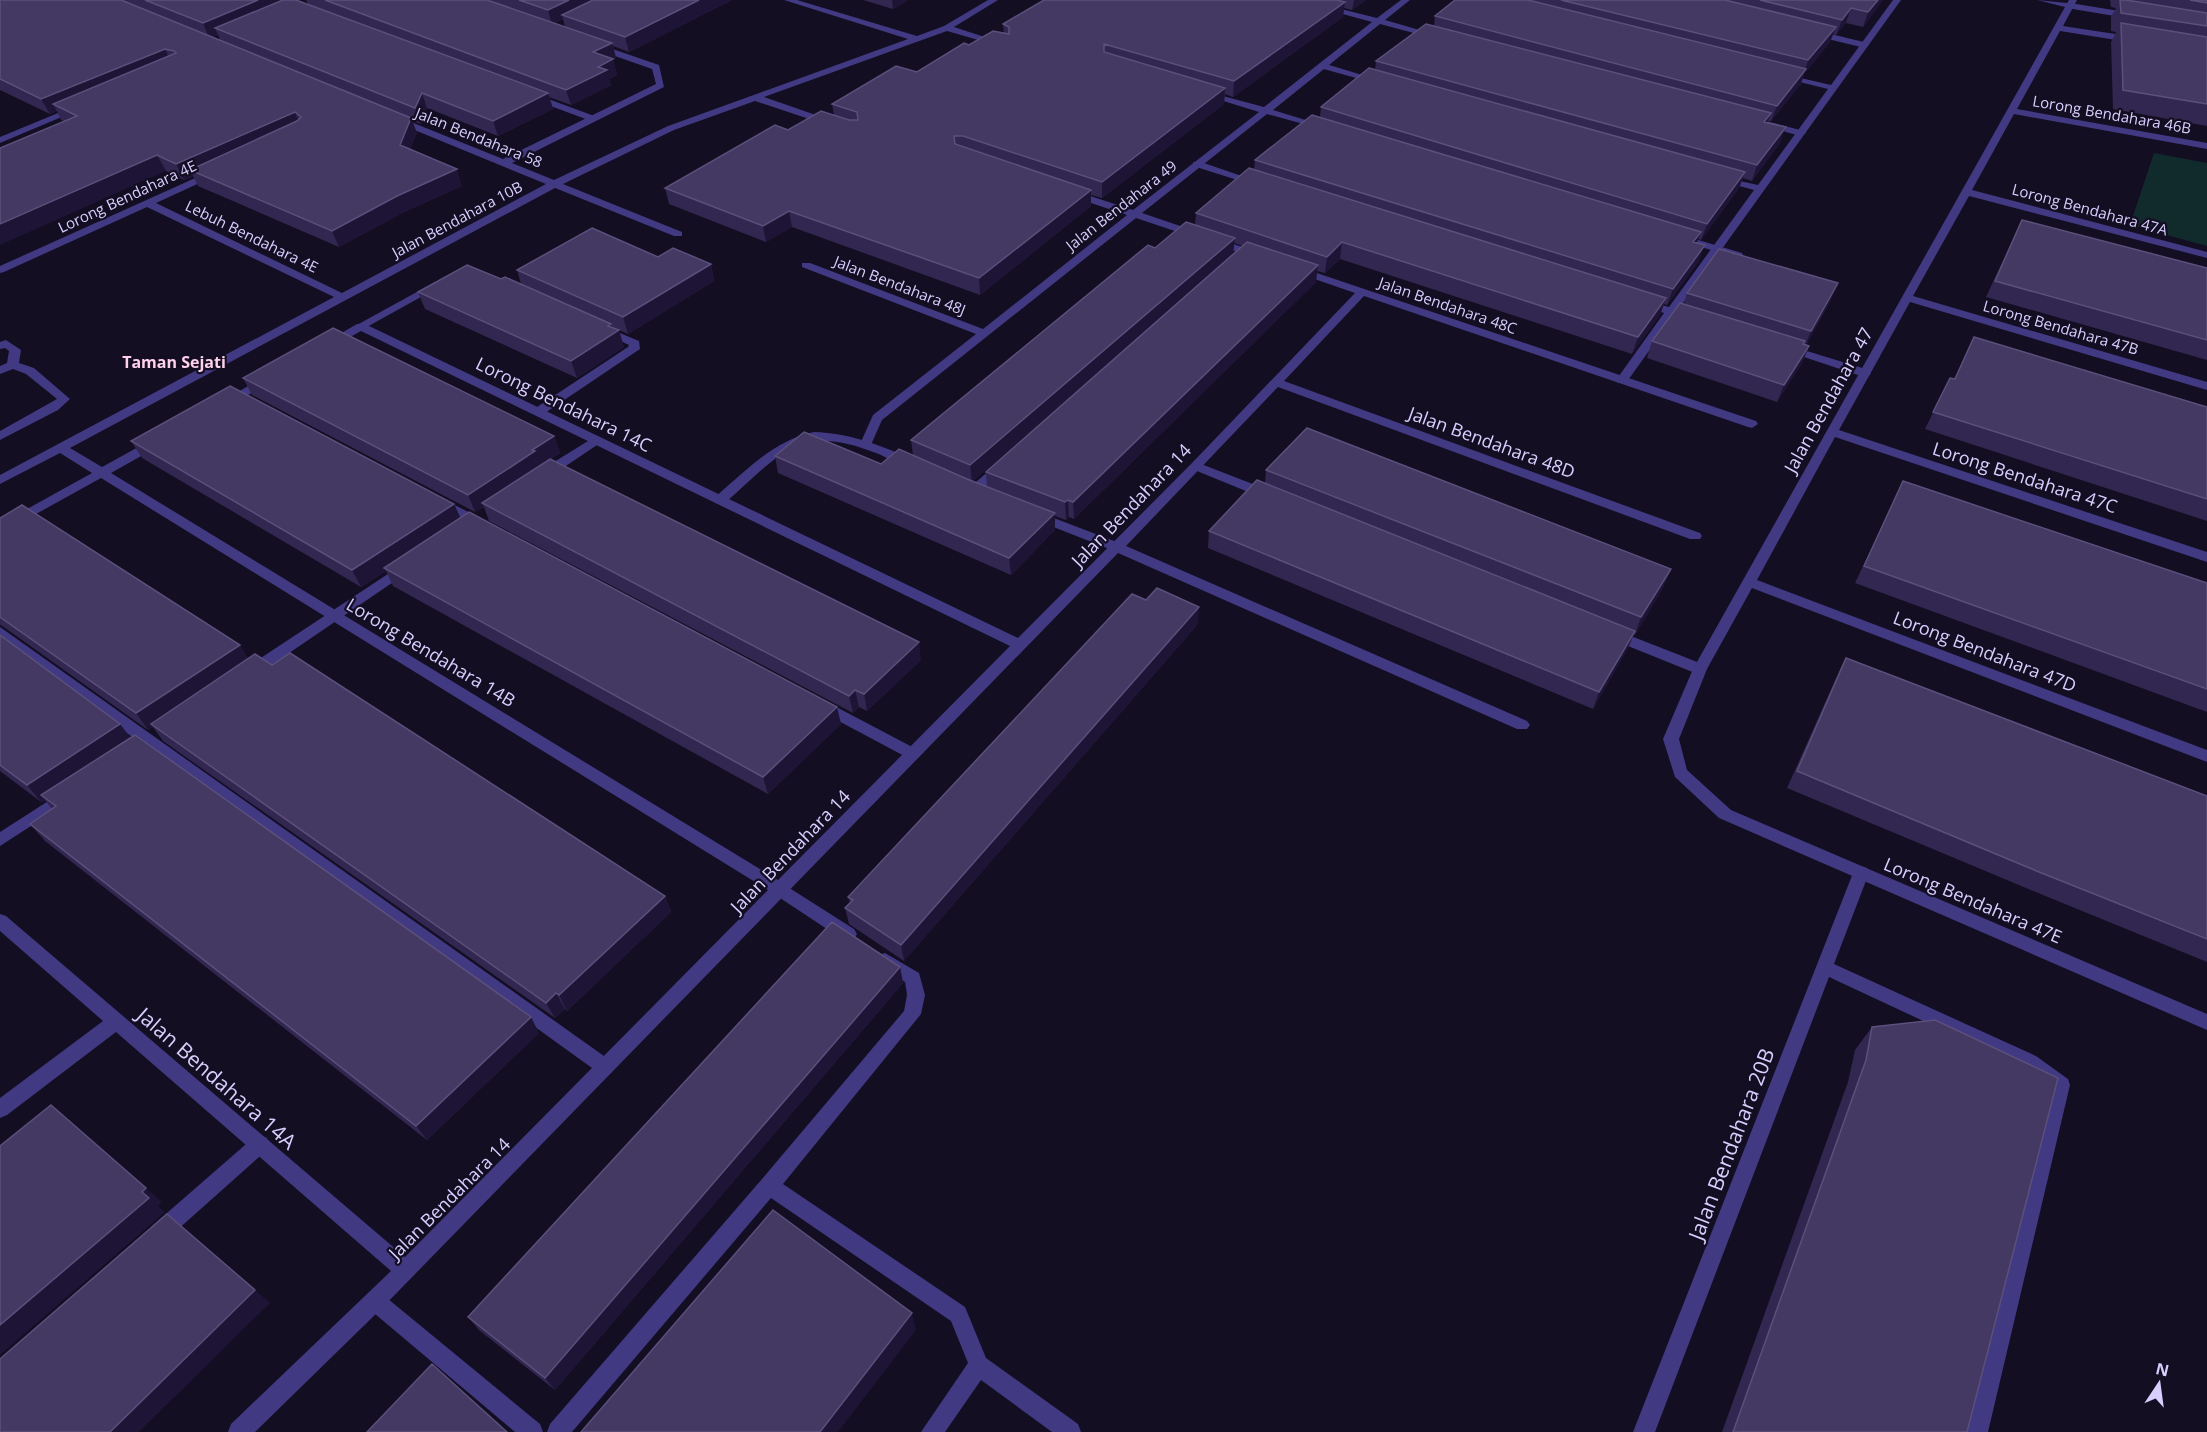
<svg xmlns="http://www.w3.org/2000/svg" width="2207" height="1432" viewBox="0 0 2207 1432" font-family="'Open Sans',sans-serif">
<style>
.green{fill:#112b2c}
.lines{fill:none;stroke-linecap:round;stroke-linejoin:round}
.lane{fill:#413981;fill-rule:evenodd}
.street{fill:#413981;fill-rule:evenodd}
.wall{fill:#322750;fill-rule:evenodd}
.shaded-wall{fill:#1e1536}
.building{fill:#433963;stroke:#5b507b;stroke-width:1.5}
.labels{text-anchor:middle;dominant-baseline:central;stroke-width:4.5;stroke-linejoin:round;paint-order:stroke}
.far-street-label{font-size:15px;fill:#d8cfff;stroke:#130e22}
.far-neighbourhood-label{font-size:16px;font-weight:bold;fill:#ffd1eb;stroke:#130e22}
.street-label{font-size:18px;fill:#d8cfff;stroke:#130e22}
.near-street-label{font-size:21px;fill:#d8cfff;stroke:#130e22}
</style>
<rect width="100%" height="100%" fill="#130e22"/>
<path class="green" d="M2154,153L2207,163V246L2130,225Z"/>
<g class="lines">
<path class="lane" d="M1893,0H1901L1678,310L1697,317V321L1693,322L1674,316L1626,383H1618L1616,380L1664,313L1640,305V301L1644,300L1669,307L1754,190L1717,180V176L1758,185L1828,89L1779,77V73L1831,85Z
M2070,3L2132,13L2136,16L2132,19L2067,8V4Z
M1320,64H1326L1382,81L1374,83L1320,68Z
M532,93L597,117L599,119L591,121L529,98L527,96Z
M1193,162H1201L1262,183L1253,185L1193,166Z
M435,282L439,283V287L365,328H357L355,326Z
M603,326L639,341L640,349L542,415H534V409L628,347L629,345L599,331V327Z
M6,340L21,350L19,363L34,368L70,399L58,410L0,440V431L57,399L26,374L13,369L0,374V366L7,363L9,351L5,348L0,349V342Z
M1787,345L1869,370L1871,373L1869,376H1861L1783,350L1781,348Z
M814,432C850,433 882,446 914,460L916,463L914,466C903,469 887,457 876,453C798,422 780,455 725,503H715L713,500L715,497C746,471 774,440 814,432Z
M596,436L600,437L602,440L600,443L548,478H538L537,475L538,472Z
M1002,462L1008,466L1006,469L979,494H969L968,491L969,488L998,463Z
M1196,462L1273,492L1274,495L1273,498H1263L1192,469L1190,466Z
M439,497L486,521L488,524L481,528L476,527L434,504L432,501L434,498Z
M1038,512L1122,544L1124,547L1122,550H1112L1033,519L1031,516L1033,513Z
M406,562L413,567L411,570L254,677H244L242,673L244,669Z
M0,627L611,1061L614,1067L611,1073L605,1075L599,1073L143,745L0,639Z
M1613,629L1705,665L1707,669L1700,674L1695,673L1608,638L1606,634Z
M823,700L918,750L921,754L918,758H908L818,710L816,706L818,702Z
M67,789L73,791L75,795L73,799L0,846V832Z
M1861,866L1867,868L1869,873L1834,964L2036,1056L2068,1079L2070,1085L1988,1432H1966L2051,1088L2024,1068L1829,977L1655,1432H1633L1853,873L1855,868Z
M780,882L854,929L857,934L854,939L848,941L842,939L774,894L772,889L774,884Z
M885,953L919,973L925,995L921,1014L783,1184L965,1307L986,1358L1078,1424L1081,1432H1052L981,1380L945,1432H921L968,1363L951,1321L771,1198L572,1432H547L550,1424L762,1179L904,1011L907,995L905,982L879,965L876,960L879,955Z
M260,1135L267,1138L269,1144L267,1150L166,1240L159,1243L152,1240L149,1233L152,1226L253,1138Z
M375,1291L382,1294L540,1424L543,1432H515L368,1308L365,1301L368,1294Z"/>
<path class="street" d="M784,0H797L917,36L944,26L988,0H998L954,27L1003,43L999,46L947,31L764,97L833,121V125H827L755,101L674,130L563,184L682,232V236H674L555,188L70,448L102,467L151,440H159L161,443L159,446L111,473L778,880L1010,646L361,331L334,346H326V342L357,324H365L1018,638L1192,463L1355,293L1294,272V268H1302L1756,421L1758,424L1752,428L1748,427L1364,296L1284,381L1700,533L1702,536L1700,539H1690L1278,387L1126,546L1527,721L1530,725L1527,729H1517L1118,553L382,1308L255,1432H228L231,1424L391,1271L116,1032L7,1115L0,1118V1098L103,1021L0,931V914L6,916L405,1257L768,890L101,478L0,534V524L92,473L60,453L0,484V475L334,297L147,207L4,272L0,273V266L213,170L217,171V175L156,203L342,293L546,184L395,122V118H401L503,159L656,84L652,69L592,48V44H598L659,65L664,87L512,163L554,180L668,126L908,39Z
M1291,0H1305L1377,18L1401,0H1410L1385,20L1440,36L1436,39L1380,24L1273,110L1325,126V130L1267,114L1142,213L1260,253V257H1252L1136,218L882,420L870,447H862L860,444L873,415L976,334L802,267V263H810L983,329L1127,215L1070,196V192H1078L1133,210L1259,112L1204,95V91L1264,107L1372,22Z
M2037,0L2067,3L2069,0H2077L2063,26L2135,37L2139,40L2135,43L2060,31L2017,109L2207,143V149L2014,114L1972,190L2207,252V258L1969,196L1913,296L2207,382V390L1910,302L1839,430L2207,552V562L1835,437L1757,580L2207,750V762L1752,588L1707,669L1679,739L1687,770L1731,810L2207,1014V1030L1719,818L1675,777L1663,739L1693,669L2065,7Z
M1814,30L1868,43L1869,45L1865,48L1811,35V31Z
M75,106L83,108L0,143V137Z
M1766,121L1804,131L1806,133L1801,136L1763,126L1761,124Z
M1678,234L1742,253L1743,255L1738,258L1674,239V235Z
M267,375L273,379L271,382L229,406H221L219,403Z"/>
</g>
<path class="wall" d="M0,0H280V1L283,0H300L298,1L308,4L306,0H487L491,1L490,0H732L629,52L613,46L616,58L613,60L617,75L609,79L611,85L571,105L549,97L553,109L498,136L427,108L421,124L412,121L417,133L410,149L462,186L404,212L339,247L198,186L193,176L184,180L166,171L61,120L57,111L50,114L0,90ZM563,19L565,27L555,23ZM218,35L220,40L212,37Z
M863,0H908L893,9Z
M1044,0H1366L1352,10L1344,8L1343,17L1233,97L1225,94L1224,104L1102,198L1091,195V206L980,295L792,227L766,242L669,204L665,188L788,130L834,115L832,104L917,72L969,45L1004,33L1003,24Z
M1455,0H1883L1863,27L1846,23L1836,35L1833,34L1830,42L1804,74L1801,84L1771,121H1768V123L1780,143L1752,181L1743,178L1739,188L1701,240L1698,239L1697,243L1699,261L1667,305L1664,304L1660,315L1632,354L1340,259L1325,273L1317,271L1316,282L1074,519L1069,517L1066,520L1055,516V530L1011,575L778,473L775,456L881,464L913,455L911,440L1155,248L1195,225L1196,213L1254,170L1255,160L1320,117L1321,107L1375,70L1376,61L1434,26L1435,16ZM1234,243L1243,246L1233,254ZM1172,308L986,472L987,487L973,481Z
M2110,0H2207V126L2113,109L2111,42L2116,32L2111,31V17L2116,8L2111,7Z
M2022,220L2207,268V360L1986,297Z
M658,257L711,264L714,281L628,334L611,326L624,347L577,378L425,309L418,292L501,279L521,284L517,270Z
M1687,293L1831,300L1806,345L1809,346L1802,363L1777,402L1647,358L1652,341L1684,304Z
M1974,337L2207,407V521L1925,429L1950,378L1954,379Z
M243,378L554,436L560,453L551,459L921,660L867,711L859,707L853,713L489,521L484,507L475,512L252,395Z
M131,441L454,504L460,518L841,724L768,794L393,586L386,571L361,587L142,458Z
M1266,470L1664,586L1635,635L1634,634L1628,648L1593,709L1208,548L1209,531L1265,483Z
M1903,481L2207,583V712L1855,583Z
M0,518L240,645L248,659L272,665L665,896L671,912L567,1011L565,1009L555,1018L163,741L153,727L148,730L1,625H0Z
M1198,624L904,961L849,924L845,908L850,903L848,897Z
M0,635L131,738L539,1033L427,1140L45,841L30,824L52,809L45,800L41,802L0,771Z
M1846,658L2207,796V962L2026,888L1787,788L1837,676Z
M900,967L903,983L555,1390L479,1330L468,1317Z
M1872,1027L1967,1432H1722L1848,1082L1855,1050Z"/>
<path class="shaded-wall" d="M258,0H280L282,7L215,28L218,35L209,38L203,23Z
M569,0H606L562,15L563,19L552,25L548,10Z
M699,0H732L629,52L625,37Z
M892,0H908L893,9Z
M1354,0H1366L1352,10Z
M1878,0H1883L1863,27L1868,12Z
M1345,2L1343,17L1233,97L1234,81Z
M1851,8L1846,23L1836,35L1842,20Z
M1836,27L1830,42L1804,74L1801,84L1771,121L1777,106L1805,71L1808,60Z
M612,43L616,58L613,60L617,75L609,79L611,85L571,105L566,90L593,52Z
M165,49L172,64L53,104L57,111L50,114L41,99Z
M1225,88L1224,104L1102,198V182Z
M422,93L427,108L421,124L415,108Z
M548,93L553,109L498,136L493,121Z
M295,112L301,128L190,170L193,176L184,180L176,164Z
M1771,113L1765,129L1764,122Z
M411,118L417,133L405,161L400,145Z
M1786,127L1780,143L1752,181L1757,165Z
M157,155L166,171L0,245V224Z
M457,169L462,186L404,212L339,247L332,231L397,196Z
M1745,172L1739,188L1701,240L1707,224Z
M1091,190V206L980,295L979,278Z
M789,211L792,227L766,242L763,226Z
M1701,232L1695,248L1693,242Z
M1235,238L1233,254L972,482L970,465Z
M1342,242L1340,259L1325,273L1327,257Z
M1705,245L1699,261L1667,305L1673,289Z
M711,264L714,281L628,334L623,317Z
M1318,265L1316,282L1074,519L1073,502Z
M1838,283L1831,300L1804,348L1811,331Z
M1666,298L1660,315L1632,354L1638,337Z
M611,324L613,334L619,330L624,347L577,378L571,361Z
M1809,346L1802,363L1777,402L1784,385Z
M554,436L560,453L482,503L484,507L475,512L468,495Z
M1068,500L1069,517L1066,520L1065,502Z
M454,504L462,521L384,568L386,571L361,587L352,570Z
M1055,513V530L1011,575L1009,558Z
M1671,569L1664,586L1635,635L1641,617Z
M1199,607L1198,624L904,961L901,945Z
M1635,631L1628,648L1593,709L1599,692Z
M919,642L921,660L867,711L864,694Z
M240,645L250,662L151,724L153,727L148,730L136,713Z
M855,690L859,707L853,713L849,696Z
M837,707L841,724L768,794L763,777Z
M120,724L133,741L41,795L45,800L41,802L27,785Z
M665,896L671,912L567,1011L559,995Z
M900,967L903,983L555,1390L545,1378Z
M556,993L565,1009L555,1018L546,1003Z
M531,1017L539,1033L427,1140L416,1126Z
M146,1188L162,1202L158,1206L165,1212L0,1355V1325Z
M255,1290L270,1303L139,1432H110Z
M912,1313L916,1330L838,1432H820Z"/>
<path class="building" d="M0,0H121L411,118L400,145L457,169L397,196L332,231L190,170L297,121L301,117L295,112L176,164L157,155L0,224V148L77,116L53,104L176,53L174,51L165,49L41,99L0,79Z
M145,0H258L203,23Z
M283,0H296L548,93L493,121L422,93L415,108L215,28Z
M325,0H487L612,43L593,52L613,59L598,67L607,70L566,90Z
M519,0H569L548,10Z
M593,0H699L625,37L562,15Z
M1044,0H1337L1345,2L1234,81L1104,44V52L1225,88L1102,182L963,136H954L955,144L1091,190L979,278L789,211L763,226L665,188L775,125L788,130L821,111L849,120H858L857,112L832,104L896,66L917,72L964,43L969,45L993,31L1009,34V27L1003,24Z
M1455,0H1528L1806,69L1777,106L1435,16Z
M1561,0H1725L1836,27L1808,60Z
M1760,0H1878L1868,12L1851,8L1842,20Z
M2120,0H2126L2207,13V26L2121,13Z
M2190,0H2207V3Z
M2121,23L2207,37V104L2123,90Z
M1426,24L1771,113L1764,122L1786,127L1757,165L1376,61Z
M1369,68L1745,172L1707,224L1321,107Z
M1312,115L1701,232L1693,242L1705,245L1673,289L1255,160Z
M1249,168L1666,298L1638,337L1342,242L1327,257L1196,213Z
M2022,220L2207,268V340L1995,281Z
M1186,222L1235,238L970,465L911,440L1148,245L1155,248Z
M592,228L658,257L673,248L711,264L623,317L517,270Z
M1247,242L1318,265L1073,502L1068,500L1065,502L986,472Z
M1719,249L1838,283L1811,331L1687,293Z
M467,265L501,279L505,277L611,324L608,326L619,330L571,361L418,292Z
M1680,303L1805,341L1803,344L1809,346L1784,385L1652,341Z
M333,328L554,436L532,450L535,451L468,495L243,378Z
M1974,337L2207,407V499L1933,412L1950,378L1955,379Z
M230,386L454,504L352,570L131,441Z
M1307,428L1671,569L1641,617L1266,470Z
M804,432L881,464L899,449L967,479L1055,513L1009,558L775,456Z
M550,459L919,642L864,694L855,690L849,696L482,503Z
M1257,480L1635,631L1599,692L1209,531Z
M1903,481L2207,583V689L1864,566Z
M22,505L240,645L136,713L0,617V518Z
M469,512L837,707L763,777L384,568Z
M1157,588L1199,607L901,945L845,908L853,900L848,897L1132,594L1146,600Z
M0,635L120,724L27,785L0,765Z
M290,653L665,896L559,995L556,993L546,1003L151,724L255,654L272,665Z
M1846,658L2207,796V939L2039,872L1797,771Z
M135,735L531,1017L416,1126L30,824L56,806L41,795Z
M832,922L900,967L545,1378L468,1317Z
M1935,1020L2058,1078L1967,1432H1733L1866,1060L1872,1027Z
M51,1105L146,1188L142,1192L149,1198L0,1325V1146Z
M773,1210L912,1313L820,1432H581Z
M167,1214L255,1290L110,1432H0V1359Z
M432,1364L507,1432H367Z"/>
<g class="labels">
<g class="far-street-label">
<text transform="translate(2112 114) rotate(10)">Lorong Bendahara 46B</text>
<text transform="translate(479 137) rotate(22)">Jalan Bendahara 58</text>
<text transform="translate(127 196) rotate(-25)">Lorong Bendahara 4E</text>
<text transform="translate(1121 205) rotate(-38)">Jalan Bendahara 49</text>
<text transform="translate(2090 209) rotate(15)">Lorong Bendahara 47A</text>
<text transform="translate(457 219) rotate(-28)">Jalan Bendahara 10B</text>
<text transform="translate(252 236) rotate(26)">Lebuh Bendahara 4E</text>
<text transform="translate(900 285) rotate(21)">Jalan Bendahara 48J</text>
<text transform="translate(1448 305) rotate(19)">Jalan Bendahara 48C</text>
<text transform="translate(2061 327) rotate(16)">Lorong Bendahara 47B</text>
</g>
<g class="far-neighbourhood-label">
<text x="174" y="362">Taman Sejati</text>
</g>
<g class="street-label">
<text transform="translate(1828 400) rotate(-61)">Jalan Bendahara 47</text>
<text transform="translate(564 404) rotate(26)">Lorong Bendahara 14C</text>
<text transform="translate(1492 442) rotate(20)">Jalan Bendahara 48D</text>
<text transform="translate(2025 477) rotate(18)">Lorong Bendahara 47C</text>
<text transform="translate(1131 505) rotate(-46)">Jalan Bendahara 14</text>
<text transform="translate(1985 651) rotate(21)">Lorong Bendahara 47D</text>
<text transform="translate(431 652) rotate(31)">Lorong Bendahara 14B</text>
<text transform="translate(790 851) rotate(-46)">Jalan Bendahara 14</text>
<text transform="translate(1973 900) rotate(23)">Lorong Bendahara 47E</text>
<text transform="translate(449 1198) rotate(-45)">Jalan Bendahara 14</text>
</g>
<g class="near-street-label">
<text transform="translate(217 1078) rotate(41)">Jalan Bendahara 14A</text>
<text transform="translate(1731 1144) rotate(-69)">Jalan Bendahara 20B</text>
</g>
</g>
<g transform="translate(2159 1384) rotate(13)" stroke="#130e22" stroke-width="4.5" paint-order="stroke">
<path d="M0-4.5L10 22L0 15L-10 22Z" fill="#d8cfff"/>
<text y="-9" font-size="16" font-weight="bold" text-anchor="middle" fill="#d8cfff">N</text>
</g>
</svg>
